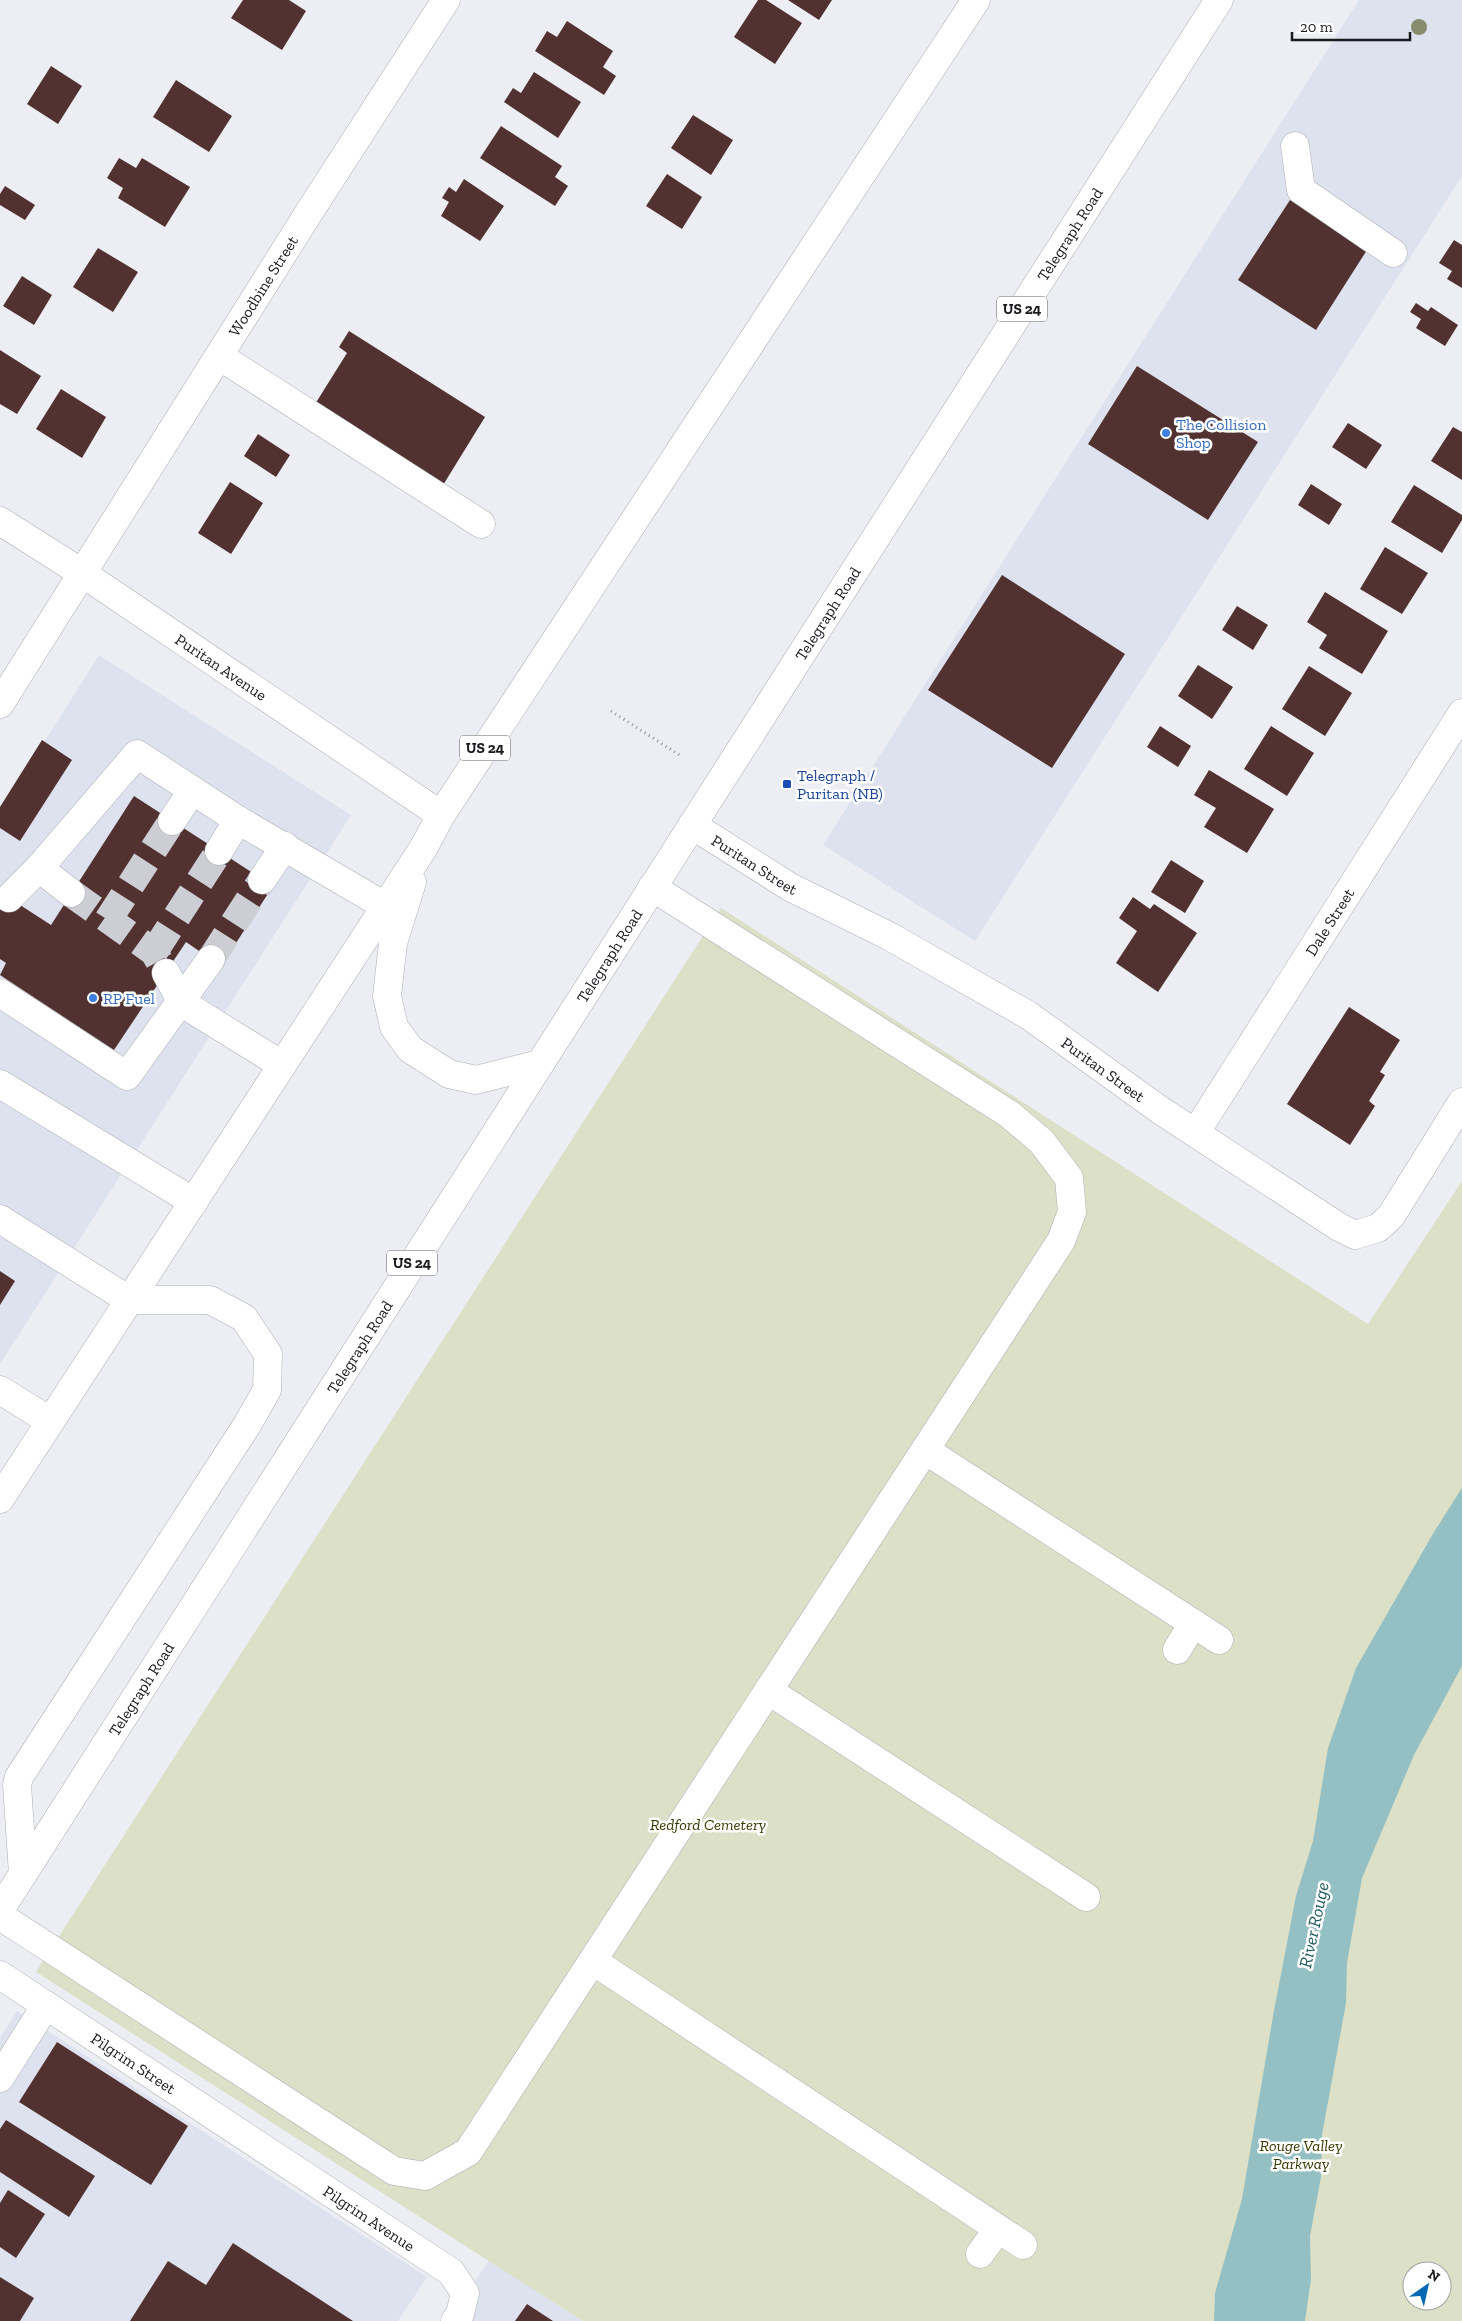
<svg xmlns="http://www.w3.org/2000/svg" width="1462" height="2321" viewBox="0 0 1462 2321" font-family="'Zilla Slab',serif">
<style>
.built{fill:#dee2ef}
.green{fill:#dbe0c7;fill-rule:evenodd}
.water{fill:#94c0c4}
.building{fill:#523231}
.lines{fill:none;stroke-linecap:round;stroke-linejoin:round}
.minor-tunnel{stroke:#ccced4;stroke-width:28;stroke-dasharray:28 14;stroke-linecap:butt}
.minor-casing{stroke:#acaeb4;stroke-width:29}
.major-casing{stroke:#acaeb4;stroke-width:29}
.path{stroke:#909296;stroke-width:3;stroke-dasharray:1 4;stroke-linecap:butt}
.minor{stroke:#fff;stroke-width:28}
.major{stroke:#fff;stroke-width:28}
.tree{fill:#878c6e}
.shop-dot{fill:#3f7fe0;stroke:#fff;stroke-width:2}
.transit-dot{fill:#1a4fb4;stroke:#fff;stroke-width:2}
.labels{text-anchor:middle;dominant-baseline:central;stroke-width:5;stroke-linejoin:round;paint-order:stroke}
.shield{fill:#fff;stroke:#5e5f60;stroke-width:1}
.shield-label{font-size:15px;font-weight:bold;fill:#191a1c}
.street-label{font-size:16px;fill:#191a1c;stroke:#fff}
.shop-label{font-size:16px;fill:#366cbe;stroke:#fff;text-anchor:start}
.transit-label{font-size:16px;fill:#164399;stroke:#fff;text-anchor:start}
.park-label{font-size:16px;font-style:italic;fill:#353b00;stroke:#fff}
.water-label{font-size:18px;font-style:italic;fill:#1a575d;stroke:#fff}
</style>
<rect width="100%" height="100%" fill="#eceef4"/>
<path class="built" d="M1359,0H1462V176L975,941L823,845Z
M99,655L351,815L0,1364V812Z
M17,2011L427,2277L398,2321H0V2038Z
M489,2260L583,2321H460L468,2292Z"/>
<path class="green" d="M721,908L1368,1324L1462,1181V2321H583L36,1972ZM1412,2271H1442V2301H1412Z"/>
<path class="water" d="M1462,1488V1666L1414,1755L1362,1878L1347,1963L1346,2003L1322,2135L1321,2177L1310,2236L1311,2279L1305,2321H1214L1215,2293L1242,2199L1273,2016L1296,1896L1313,1841L1328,1748L1356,1668L1434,1532Z"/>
<path class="building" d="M243,0H289L306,11L282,50L231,18Z
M758,0H766L802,23L775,64L734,37Z
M788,0H832L819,20Z
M567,21L613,51L603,67L616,76L604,95L535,51L547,31L557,37Z
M51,66L82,86L58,124L27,104Z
M534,72L581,102L558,138L504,102L513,88L521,93Z
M176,80L232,116L209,152L153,117Z
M693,115L733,140L711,175L671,148Z
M501,126L562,166L555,177L568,186L555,206L480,158Z
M119,158L136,168L142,158L190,187L165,227L118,198L123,188L107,178Z
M667,174L702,197L682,229L646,206Z
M464,179L504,206L480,241L441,216L449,202L442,198L449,187L456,192Z
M5,186L35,205L25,220L0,205V194Z
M1290,200L1367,250L1316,330L1238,280Z
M1454,240L1462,245V288L1447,279L1452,271L1439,263Z
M98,248L138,272L113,312L73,287Z
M22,276L52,295L34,325L3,306Z
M1416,303L1428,311L1431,307L1458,325L1445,346L1416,328L1421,319L1410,312Z
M349,331L485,417L440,490L312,409L347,353L339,347Z
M0,350L41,376L17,414L0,404Z
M1137,366L1258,442L1208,520L1088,444Z
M61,389L106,417L82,458L36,429Z
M1348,423L1382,445L1366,469L1332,447Z
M1453,427L1462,432V480L1431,461Z
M258,434L290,455L276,477L244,456Z
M230,482L263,503L231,554L198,533Z
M1311,484L1342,504L1329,525L1298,505Z
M1414,485L1462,515V520L1442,553L1391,522Z
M1385,547L1428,573L1402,614L1360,589Z
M1002,575L1125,654L1052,768L928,690Z
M1325,592L1388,631L1362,674L1319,648L1327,635L1307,622Z
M1237,606L1268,625L1253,650L1222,630Z
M1198,665L1233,687L1212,719L1178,696Z
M1309,666L1352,693L1325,736L1282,709Z
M1160,726L1191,746L1178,767L1147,747Z
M1271,726L1314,753L1287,796L1244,769Z
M42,740L72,760L20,841L0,828V807Z
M1209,770L1274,809L1247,853L1204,827L1216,808L1194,795Z
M134,796L273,886L221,966L186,942L114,1050L0,975L6,963L0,959V892L51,925Z
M1171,860L1204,881L1185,913L1151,892Z
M1133,897L1150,909L1154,904L1197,933L1158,992L1116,963L1137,931L1119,918Z
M1349,1007L1400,1040L1380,1072L1385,1075L1369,1101L1375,1106L1350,1145L1287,1104Z
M0,1271L15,1281L0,1305Z
M57,2042L188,2126L151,2185L19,2102Z
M6,2120L95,2176L69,2217L0,2172V2129Z
M8,2190L45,2214L16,2258L0,2247V2203Z
M233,2243L353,2321H130L168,2261L206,2285Z
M0,2277L34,2298L20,2321H0Z
M527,2304L553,2321H515Z"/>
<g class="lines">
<path class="minor-tunnel" d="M71,893L154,952L166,973
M108,920L172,821
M154,952L219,851
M211,959L262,880"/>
<g class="minor-casing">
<g id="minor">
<path d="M1295,146L1301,190L1393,253"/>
<path d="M219,356L481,524"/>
<path id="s1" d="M0,521L82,573L441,815"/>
<path id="s2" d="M0,704L308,214L446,0"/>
<path d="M172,821L192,791"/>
<path id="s3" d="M692,825L790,887L889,936L1028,1015L1160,1110L1339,1227L1355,1235L1378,1228L1391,1216L1462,1102"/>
<path d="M219,851L238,820"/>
<path d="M262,880L285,846"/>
<path d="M71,893L39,868L137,754L238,820L385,906"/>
<path d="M9,898L39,868"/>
<path d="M166,973L182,1003L282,1065"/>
<path d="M0,993L127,1076L211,959"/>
<path d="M0,1084L194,1202"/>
<path id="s4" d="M1196,1132L1462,713"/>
<path d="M0,1219L129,1300"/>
<path d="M0,1390L50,1421"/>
<path d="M925,1450L1219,1640"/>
<path d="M1177,1650L1193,1623"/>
<path d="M769,1691L1086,1897"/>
<path d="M0,1916L394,2171L425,2176L468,2152L1061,1241L1072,1212L1069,1178L1042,1142L1009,1114L652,887"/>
<path d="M593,1961L1023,2245"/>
<path id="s5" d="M0,1975L451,2272L465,2293L460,2314L455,2321"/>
<path d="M0,2078L46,2005"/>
<path d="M980,2254L998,2229"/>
</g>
</g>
<g class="major-casing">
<g id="major">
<path d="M412,882L393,943L387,996L394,1027L410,1049L449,1074L476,1080L539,1064"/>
<path d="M0,1499L424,847L441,815L976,0"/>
<path d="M23,1874L17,1785L19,1777L247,1425L267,1390L268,1354L244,1318L210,1300H129"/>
<path id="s6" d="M0,1910L1219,0"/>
</g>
</g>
<path class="path" d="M611,711L681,756"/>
<use href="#minor" class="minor"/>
<use href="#major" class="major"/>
</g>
<circle class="tree" cx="1419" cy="27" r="8"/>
<g class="shop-dot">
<circle cx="1166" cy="433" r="5"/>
<circle cx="93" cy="998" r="5"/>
</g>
<rect class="transit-dot" x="782" y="779" width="10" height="10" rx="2.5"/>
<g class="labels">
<g class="shield">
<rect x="997" y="296.5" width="50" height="25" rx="4"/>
<rect x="460" y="735.5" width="50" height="25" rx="4"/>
<rect x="387" y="1250.5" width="50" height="25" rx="4"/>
</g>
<g class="shield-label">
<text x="1022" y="309">US 24</text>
<text x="485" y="748">US 24</text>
<text x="412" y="1263">US 24</text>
</g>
<g class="street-label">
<text stroke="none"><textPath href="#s6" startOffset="1988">Telegraph Road</textPath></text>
<text stroke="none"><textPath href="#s2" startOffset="494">Woodbine Street</textPath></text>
<text stroke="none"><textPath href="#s6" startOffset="1538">Telegraph Road</textPath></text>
<text stroke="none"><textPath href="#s1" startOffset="265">Puritan Avenue</textPath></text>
<text stroke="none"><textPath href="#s3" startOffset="74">Puritan Street</textPath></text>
<text stroke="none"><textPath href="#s4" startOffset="249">Dale Street</textPath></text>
<text stroke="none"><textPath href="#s6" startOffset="1132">Telegraph Road</textPath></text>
<text stroke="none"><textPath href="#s3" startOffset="479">Puritan Street</textPath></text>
<text stroke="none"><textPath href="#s6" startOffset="668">Telegraph Road</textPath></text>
<text stroke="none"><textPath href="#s6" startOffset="262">Telegraph Road</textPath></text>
<text stroke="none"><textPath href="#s5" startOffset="160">Pilgrim Street</textPath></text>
<text stroke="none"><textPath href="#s5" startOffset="442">Pilgrim Avenue</textPath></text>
</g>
<g class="shop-label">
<text x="1176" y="424">The Collision<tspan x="1176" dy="18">Shop</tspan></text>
<text x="103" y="998">RP Fuel</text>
</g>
<g class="transit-label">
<text x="797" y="775">Telegraph /<tspan x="797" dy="18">Puritan (NB)</tspan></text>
</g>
<g class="park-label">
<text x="708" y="1824">Redford Cemetery</text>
<text x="1301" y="2145">Rouge Valley<tspan x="1301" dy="18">Parkway</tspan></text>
</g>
<g class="water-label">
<text transform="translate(1314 1925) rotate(-78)">River Rouge</text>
</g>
</g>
<g transform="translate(1427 2286) rotate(34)"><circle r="24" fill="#ffffff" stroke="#a3a3a4"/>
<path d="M0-4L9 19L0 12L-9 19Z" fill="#0268b4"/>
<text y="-8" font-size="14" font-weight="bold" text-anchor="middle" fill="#191a1c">N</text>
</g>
<path d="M1292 32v8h118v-8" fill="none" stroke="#191a1c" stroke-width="2.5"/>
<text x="1300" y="32" font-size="15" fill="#191a1c" stroke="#ffffff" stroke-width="4" paint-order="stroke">20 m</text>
</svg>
